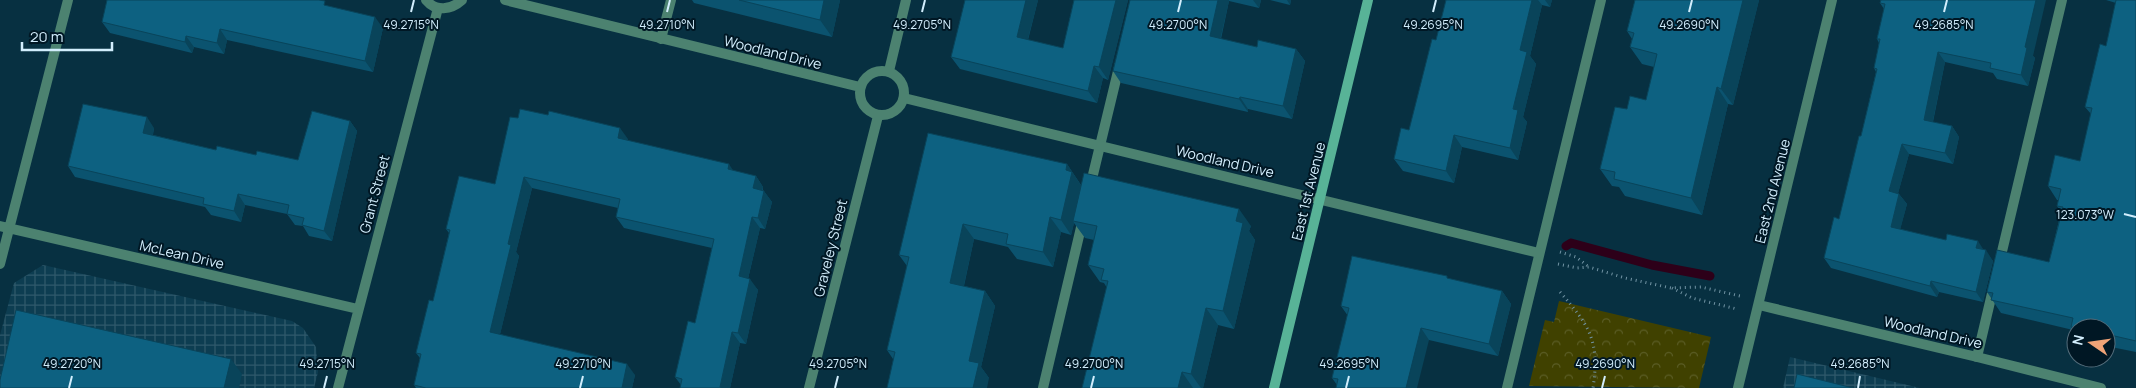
<svg xmlns="http://www.w3.org/2000/svg" width="2136" height="388" viewBox="0 0 2136 388" font-family="Manrope,sans-serif">
<style>
.industrial{fill:url(#industrial-grid)}
.park{fill:url(#park-crowns)}
.lines{fill:none;stroke-linecap:round;stroke-linejoin:round}
.stream{stroke:#2d0019;stroke-width:9}
.path{stroke:#7395a5;stroke-width:3;stroke-dasharray:1 4;stroke-linecap:butt}
.lane{stroke:#4c8270;stroke-width:10}
.street{stroke:#4c8270;stroke-width:10}
.secondary{stroke:#58b397;stroke-width:10}
.wall{fill:#0b536f}
.shaded-wall{fill:#09445a}
.building{fill:#0d6181;stroke:#09445a}
.ticks{fill:none;stroke:#d2eefd;stroke-width:2}
.labels{text-anchor:middle;dominant-baseline:central;stroke-width:4;stroke-linejoin:round;paint-order:stroke}
.street-label{font-size:14px;fill:#d2eefd;stroke:#001724}
.ticks-label{font-size:12px;text-anchor:middle;fill:#d2eefd;stroke:#001724;stroke-width:4;stroke-linejoin:round;paint-order:stroke}
</style>
<defs>
<pattern id="industrial-grid" width="8" height="8" patternUnits="userSpaceOnUse" patternTransform="scale(1.25)"><rect width="8" height="8" fill="#0d3d51"/><path d="M0 4h8M4 0v8" fill="none" stroke="#2f596b"/></pattern>
<pattern id="park-crowns" width="20" height="18" patternUnits="userSpaceOnUse" patternTransform="scale(1.25)"><rect width="20" height="18" fill="#404100"/><path d="M2 6a3 3 0 1 1 6 0M12 15a3 3 0 1 1 6 0" fill="none" stroke="#5b5d26"/></pattern>
</defs>
<rect width="100%" height="100%" fill="#073041"/>
<path class="industrial" d="M43,265L292,321L303,328L316,347L318,372L314,388H0V335L14,283Z
M1790,357L1920,388H1783Z"/>
<path class="park" d="M1559,301L1711,337L1699,388L1529,386L1545,320L1554,322Z"/>
<g class="lines">
<path class="stream" d="M1566,246L1571,243L1652,265L1710,276"/>
<path class="path" d="M1560,252L1576,257L1589,267
M1558,264L1577,268L1589,267L1625,278L1671,288L1701,287L1740,296
M1672,288L1692,298L1737,309
M1560,292C1590,326 1600,342 1593,388"/>
<path class="lane" d="M661,39L671,0
M1090,187L1120,63
M1999,264L2062,0
M1977,357L1994,285
M1043,388L1083,219
M1507,388L1601,0"/>
<path class="street" d="M426,0C436,12 451,10 462,0
M505,0L860,87
M860 93a22 22 0 1 1 44 0a22 22 0 1 1-44 0Z
M889,71L906,0
M904,98L1539,253
M0,226L358,309
M0,264L68,0
M1759,305L1977,357L2101,388
M338,388L438,8
M809,388L878,116
M1738,388L1832,0"/>
<path class="secondary" d="M1274,388L1368,0"/>
</g>
<path class="wall" d="M692,0H840L832,37L694,3Z
M1038,0L1028,40L1063,48L1074,0H1128L1108,80L1103,78L1097,103L960,69L951,57Z
M1130,0H1261L1259,8L1229,1L1221,39L1257,47L1296,49L1305,61L1292,119L1248,109V112L1121,83L1113,71Z
M1270,0H1291L1290,5Z
M1446,0H1552L1550,7L1542,5L1530,56L1536,64L1523,117L1527,122L1518,160L1462,147L1454,183L1403,171L1394,159L1409,130L1436,40Z
M1635,0H1759L1733,105L1728,104L1702,215L1625,196L1619,187L1612,186L1600,169L1627,109L1646,100L1654,67L1642,64L1630,47L1632,39L1627,31Z
M1881,0L2033,56L2035,58L2028,86L1997,79L1993,73L1945,62L1933,122L1952,126L1959,137L1953,164L1909,154L1898,193L1907,204L1900,229L1984,250L1993,261L1983,302L1939,292L1937,297L1831,268L1824,258L1839,219L1861,136L1876,72L1874,68L1879,43L1877,39L1884,9L1880,3Z
M2106,0H2136V352L2106,346V328H2076V334L2073,330L2001,313L1987,292L2049,262L2061,212L2057,206L2059,200H2057L2048,186L2080,161L2091,114L2085,107L2106,46L2116,3Z
M328,6L383,28L373,72L227,40L224,54L194,47L192,53L110,33L102,22Z
M350,121L357,131L332,241L309,236L303,226L295,225L287,214L245,205L241,222L211,215L205,207L75,177L68,166L154,128L153,135L216,150L298,160Z
M628,139L627,141L733,171L756,176L763,187V190L772,202L765,229L760,228L748,279L758,290L746,344L740,343L730,388H680L681,385L675,377L695,323L712,248L624,228L616,217L618,208L532,188L516,252L519,256L500,334L635,375L632,388H416L414,385L420,358L416,353L433,301L449,233L446,229L495,184Z
M1067,164L1081,185L1251,226L1249,231L1255,240L1234,329L1218,325L1203,388H1082L1107,288L1104,283L1100,282L1088,265L1094,240L1085,238L1074,223L1071,235L1061,232L1053,267L1017,259L1008,247L974,239L964,286L985,291L995,306L981,367L989,378L893,359L887,350L907,266L899,255Z
M1449,279L1502,291L1511,304L1498,356L1429,340L1337,385L1332,378L1348,316L1341,306Z"/>
<path class="shaded-wall" d="M824,0H840L832,37L820,20Z
M1026,0H1038L1025,50L1017,37Z
M1116,0H1128L1108,80L1099,67Z
M1218,0H1229V1L1218,49L1210,36Z
M1253,0H1261L1259,8Z
M1287,0H1291L1290,5Z
M1532,0H1538L1542,5L1530,56L1536,64L1523,117L1527,122L1518,160L1510,148L1520,50Z
M1545,0H1552L1550,7Z
M1743,0H1759L1733,105L1721,89Z
M2036,0H2046L2033,56L2035,58L2028,86L2021,75L2025,47Z
M375,17L383,28L373,72L365,61Z
M220,29L227,40L224,54L217,43Z
M186,36L194,47L192,53L185,42Z
M1296,49L1305,61L1292,119L1283,106Z
M1938,52L1945,62L1931,130L1924,120Z
M1094,66L1103,78L1097,103L1088,91Z
M1717,87L1728,104L1702,215L1691,198Z
M1240,97L1248,109V112L1239,99Z
M147,117L154,128L151,144L143,133Z
M350,121L357,131L332,241L324,231Z
M1952,126L1959,137L1953,164L1945,153Z
M620,128L628,139L625,149L618,138Z
M1454,135L1462,147L1454,183L1446,171Z
M1902,144L1909,154L1896,201L1889,191Z
M729,164L736,175L728,169Z
M1067,164L1082,187L1073,221L1074,223L1071,235L1061,220L1066,170Z
M756,176L763,187L760,199L753,188Z
M524,177L532,188L516,252L519,256L498,343L490,332L508,244Z
M764,191L772,202L765,229L758,218Z
M238,194L245,205L241,222L234,211Z
M1899,194L1907,204L1898,238L1891,227Z
M1239,209L1251,226L1249,231L1255,240L1234,329L1223,311L1236,221Z
M752,217L760,228L746,287L739,276Z
M1050,217L1061,232L1053,267L1043,252Z
M963,224L974,239L961,298L950,283Z
M1978,241L1985,252L1976,248Z
M1986,250L1993,261L1983,302L1976,292Z
M750,279L758,290L746,344L738,333Z
M1931,281L1939,292L1937,297L1930,286Z
M985,291L995,306L981,367L989,378L987,388H973L969,361Z
M1502,291L1511,304L1498,356L1489,344Z
M1206,308L1218,325L1203,388H1201L1191,374Z
M1421,328L1429,340L1417,388H1406Z
M732,332L740,343L730,388H720Z
M231,359L242,374L239,388H224Z
M627,364L635,375L632,388H622Z
M1182,372L1193,388H1178Z"/>
<path class="building" d="M107,0H319L325,1L324,5L375,17L365,61L220,29L217,43L186,36L185,42L102,22Z
M739,0H824L820,20Z
M965,0H1026L1017,37L1063,48L1074,0H1116L1099,67L1094,66L1088,91L951,57Z
M1130,0H1218L1210,36L1257,47L1258,40L1296,49L1283,106L1240,97L1239,99L1113,71Z
M1446,0H1532L1520,50L1527,52L1513,109L1518,110L1510,148L1454,135L1446,171L1394,159L1401,128L1409,130L1432,39L1436,40Z
M1635,0H1743L1721,89L1717,87L1691,198L1614,179L1615,172L1600,169L1615,107L1627,109L1630,96L1646,100L1657,54L1630,47L1634,33L1627,31Z
M1881,0H2036L2025,47L2027,48L2021,75L1990,68L1991,63L1938,52L1924,120L1952,126L1945,153L1902,144L1889,191L1899,194L1891,227L1946,240L1947,234L1978,241L1976,248L1986,250L1976,292L1931,281L1930,286L1824,258L1834,217L1839,219L1859,136H1861L1877,69L1874,68L1880,39H1877L1885,4L1880,3Z
M2116,0H2136V341L2106,334V328H2077L2071,327L2073,318L1991,300L1993,293L1987,292L1997,250L2049,262L2063,207L2057,206L2061,189L2048,186L2055,155L2080,161L2092,108L2085,107L2100,44L2106,46Z
M83,104L147,117L143,133L216,150L217,146L256,155L257,151L298,160L312,111L350,121L324,231L302,225L304,218L287,214L289,205L238,194L234,211L203,204L204,198L68,166Z
M520,109L548,115L549,111L620,128L618,138L729,164L728,169L756,176L753,188L764,191L758,218L752,217L739,276L750,279L738,333L732,332L720,387L723,388H680L682,379L675,377L688,321L695,323L714,239L616,217L620,199L524,177L508,244L511,245L490,332L627,364L622,388H426L414,385L421,354L416,353L429,300L433,301L450,230L446,229L459,176L495,184L510,117L518,118Z
M928,133L1067,164L1066,170L1072,172L1061,220L1050,217L1043,252L1006,244L1008,234L963,224L950,283L985,291L969,361L979,363L973,388H887L895,352L887,350L909,257L899,255Z
M1084,173L1239,209L1236,221L1243,223L1223,311L1206,308L1191,374L1182,372L1178,388H1082L1108,281L1101,280L1104,269L1088,265L1097,226L1073,221Z
M1352,256L1447,276V278L1502,291L1489,344L1421,328L1406,388H1336L1338,379L1332,378L1349,308L1341,306Z
M16,310L231,359L224,388H0V380Z
M1797,374L1853,388H1794Z"/>
<path class="ticks" d="M411,12L414,0M667,12L670,0M922,12L925,0M1178,12L1181,0M1433,12L1436,0M1689,12L1692,0M1944,12L1947,0M2124,214L2136,217M69,388L72,376M324,388L327,376M580,388L583,376M835,388L838,376M1091,388L1094,376M1346,388L1349,376M1602,388L1605,376M1858,388L1860,376"/>
<g class="labels">
<g class="street-label">
<text transform="translate(773 52) rotate(14)">Woodland Drive</text>
<text transform="translate(1225 161) rotate(13)">Woodland Drive</text>
<text transform="translate(1308 191) rotate(-76)">East 1st Avenue</text>
<text transform="translate(1772 191) rotate(-76)">East 2nd Avenue</text>
<text transform="translate(374 194) rotate(-75)">Grant Street</text>
<text transform="translate(830 248) rotate(-76)">Graveley Street</text>
<text transform="translate(182 254) rotate(13)">McLean Drive</text>
<text transform="translate(1933 332) rotate(13)">Woodland Drive</text>
</g>
</g>
<g class="ticks-label">
<text x="411" y="29">49.2715°N</text>
<text x="667" y="29">49.2710°N</text>
<text x="922" y="29">49.2705°N</text>
<text x="1178" y="29">49.2700°N</text>
<text x="1433" y="29">49.2695°N</text>
<text x="1944" y="29">49.2685°N</text>
<text x="1689" y="29">49.2690°N</text>
<text x="2085" y="219">123.073°W</text>
<text x="72" y="368">49.2720°N</text>
<text x="327" y="368">49.2715°N</text>
<text x="583" y="368">49.2710°N</text>
<text x="838" y="368">49.2705°N</text>
<text x="1094" y="368">49.2700°N</text>
<text x="1349" y="368">49.2695°N</text>
<text x="1605" y="368">49.2690°N</text>
<text x="1860" y="368">49.2685°N</text>
</g>
<g transform="translate(2091 343) rotate(283)"><circle r="24" fill="#001724" stroke="#546d7b"/>
<path d="M0-4L9 19L0 12L-9 19Z" fill="#efa377"/>
<text y="-8" font-size="14" font-weight="bold" text-anchor="middle" fill="#d2eefd">N</text>
</g>
<path d="M22 42v8h90v-8" fill="none" stroke="#d2eefd" stroke-width="2.5"/>
<text x="30" y="42" font-size="15" fill="#d2eefd" stroke="#001724" stroke-width="4" paint-order="stroke">20 m</text>
</svg>
